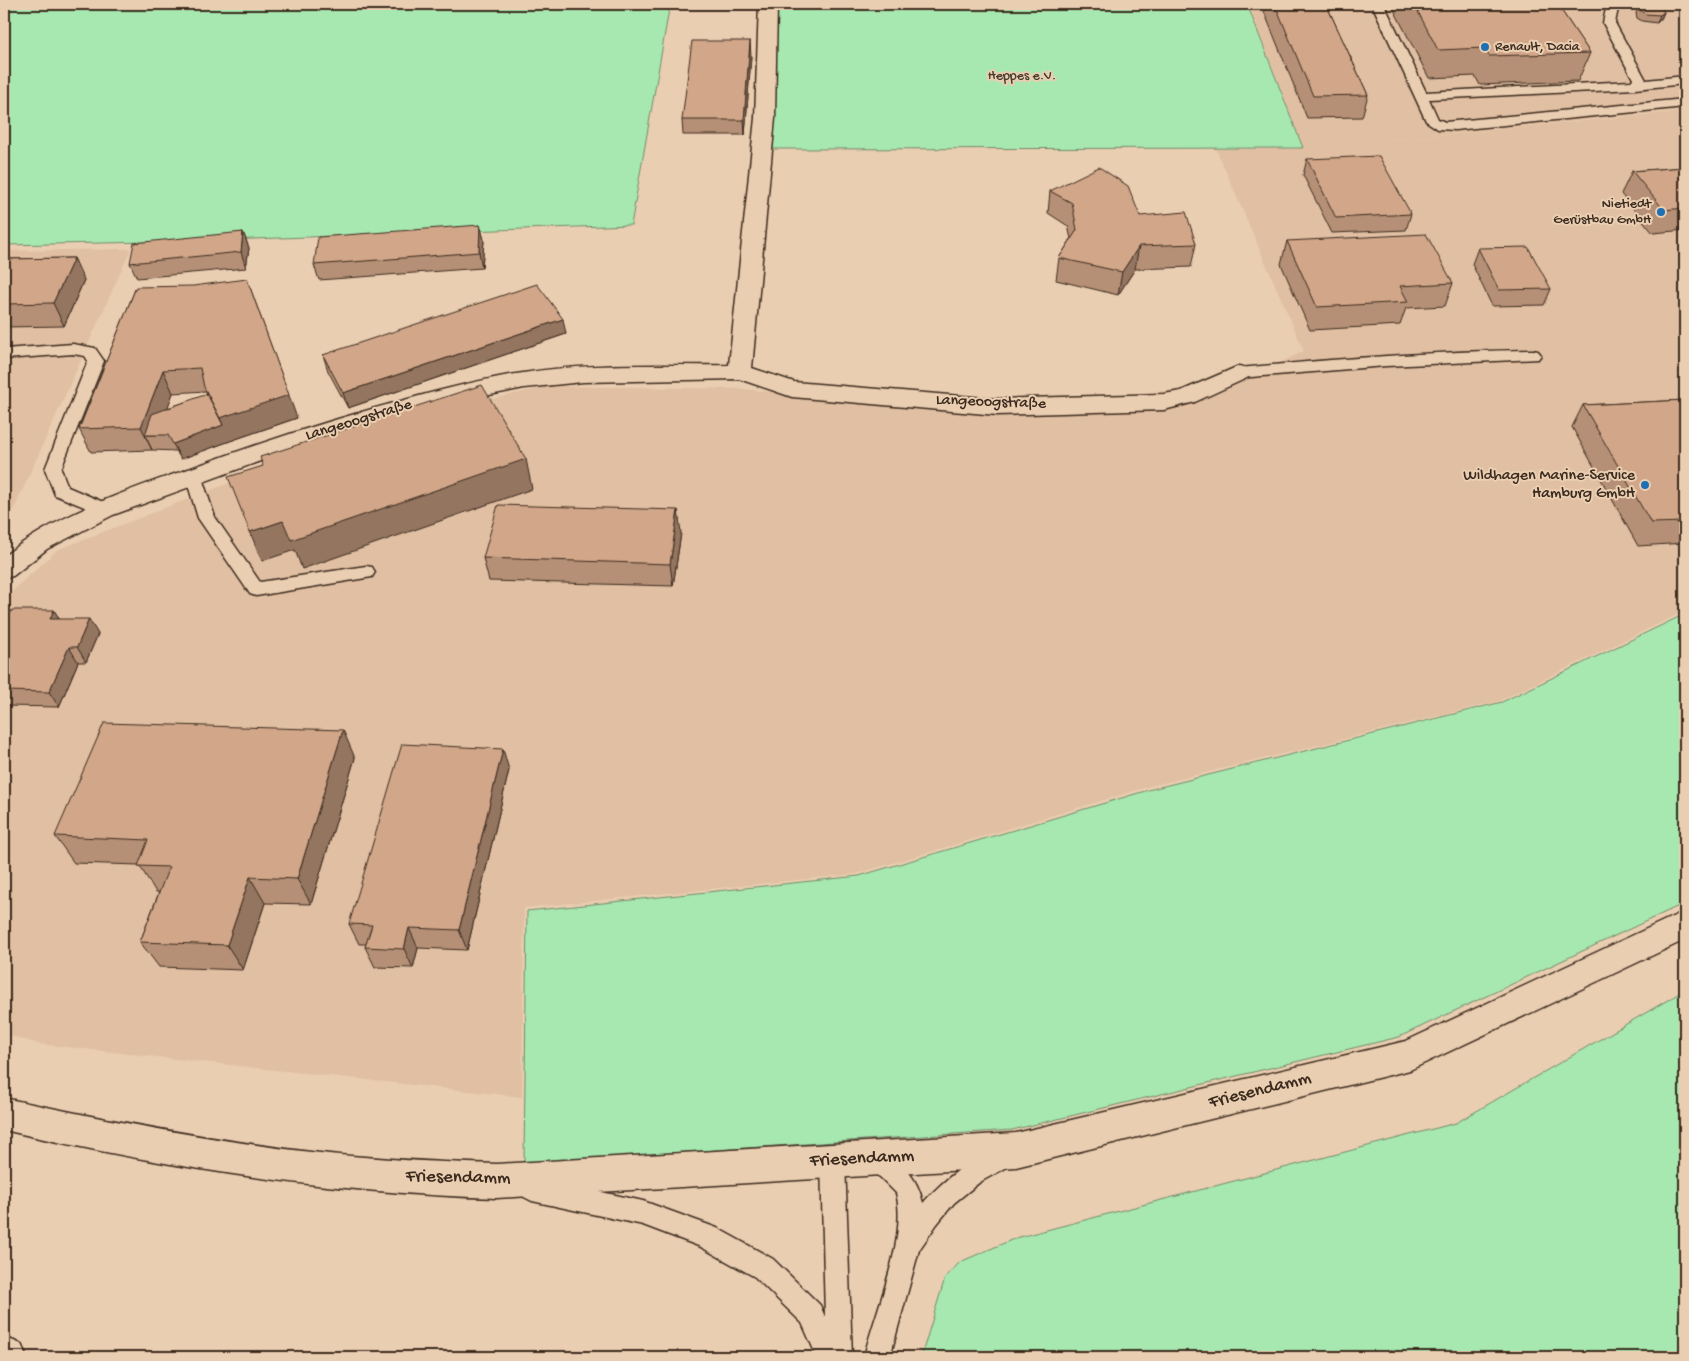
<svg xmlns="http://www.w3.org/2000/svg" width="1689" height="1361" viewBox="0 0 1689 1361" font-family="'Gochi Hand',sans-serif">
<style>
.built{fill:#e0bfa2}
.green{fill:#a7e8b1;stroke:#718968}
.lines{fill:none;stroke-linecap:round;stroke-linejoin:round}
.lane-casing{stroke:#3b2a1e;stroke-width:3}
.street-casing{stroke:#3b2a1e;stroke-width:3}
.secondary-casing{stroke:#3b2a1e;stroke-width:3}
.lane{fill:#eaceb1;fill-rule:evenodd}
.street{fill:#eaceb1;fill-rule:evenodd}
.secondary{fill:#eaceb1;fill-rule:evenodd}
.wall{fill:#b59076;stroke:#3b2a1e;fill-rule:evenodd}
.shaded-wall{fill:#937560;stroke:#3b2a1e}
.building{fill:#d2a789;stroke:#3b2a1e}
.poi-dot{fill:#1f6fb2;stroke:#eaceb1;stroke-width:2}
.labels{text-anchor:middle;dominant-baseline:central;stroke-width:4;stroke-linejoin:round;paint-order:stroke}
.far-poi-label{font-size:14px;fill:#3b2a1e;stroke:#eaceb1;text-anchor:start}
.far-park-label{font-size:14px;fill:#463d2d;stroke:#eaceb1}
.street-label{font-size:16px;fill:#3b2a1e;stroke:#eaceb1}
.poi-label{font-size:16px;fill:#3b2a1e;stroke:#eaceb1;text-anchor:end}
.near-street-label{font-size:19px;fill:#3b2a1e;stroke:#eaceb1}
</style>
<rect width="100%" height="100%" fill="#eaceb1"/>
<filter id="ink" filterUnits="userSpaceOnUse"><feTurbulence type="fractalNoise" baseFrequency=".02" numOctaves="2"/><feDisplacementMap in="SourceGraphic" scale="10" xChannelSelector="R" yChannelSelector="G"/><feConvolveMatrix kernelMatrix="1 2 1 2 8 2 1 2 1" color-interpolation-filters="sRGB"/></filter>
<g filter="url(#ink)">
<path class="built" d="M1248,4H1685V110L1341,145L1685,111V611L1499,701L1151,786L856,874L524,908L522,1097L39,1044L4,1034V599L57,550L335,442L434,412L549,386L744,389L897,406H992L1175,390L1245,380L1304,351L1216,149H1304Z
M131,249L4,531V251Z"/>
<path class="green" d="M4,4H670L631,225L199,241L4,245Z
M771,4H1247L1303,148L768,149Z
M1685,614V903L1399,1037L1012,1130L524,1163L527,911L859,876L1152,789L1502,702Z
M1685,990V1357H921L945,1278L960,1262L1016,1238L1456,1123Z"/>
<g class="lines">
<g class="lane-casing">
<path id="lane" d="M1372,4H1384L1426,92L1631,81L1633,79L1603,23L1607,4H1619L1615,23L1646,80L1685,76V84L1635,89L1429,99L1438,119L1445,122L1685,99V107L1455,130L1438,129L1426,121Z
M73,344L95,348L104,361L61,469L68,487L110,505L113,509L110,513L104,515L55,495L45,469L88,361L85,356L73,354L4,359V349Z
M1533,350L1538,351L1541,355L1538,359L1386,366L1239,378L1233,377L1231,373L1233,369L1239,368C1337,359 1435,351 1533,350Z
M193,469L199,471L201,475L215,517L260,582L366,566L372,567L375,572L372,577L256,596L250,594L198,518L185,475L187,471Z
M1003,1146L1011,1149L1015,1157L1011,1165L980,1182L954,1203L937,1224L919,1250L890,1357H864C875,1311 908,1238 896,1193L880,1177L867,1170L863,1162L867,1154L875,1150C901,1161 917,1175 923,1203C945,1178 971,1158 1003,1146Z
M833,1149L841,1153L845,1161L852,1357H817L802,1323L755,1277L701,1247L643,1225L532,1201L524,1197L520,1189L524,1181L532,1177L643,1201L717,1228L773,1259L820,1305L825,1317L821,1161L825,1153Z"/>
</g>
<g class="street-casing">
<path id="street" d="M759,4H777L775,118L752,368L794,382L997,399L1164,394L1181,391L1239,366L1247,368L1250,373L1247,378L1195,402L1164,410L997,415L792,397L739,379L583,382L524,388L460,401L383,421L274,456L113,515L47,549L13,576L4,578V556C61,512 129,490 197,466C270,439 344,416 419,396C453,387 488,378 523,373C591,362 661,366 729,365L755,118Z
M4,1337L21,1344L27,1357H4Z"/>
</g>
<g class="secondary-casing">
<path id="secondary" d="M1685,911V940L1410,1070L1016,1167L497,1198C330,1193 166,1168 4,1130V1098C106,1120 208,1140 311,1152C373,1159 435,1162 497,1164L1016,1133L1406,1041Z"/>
</g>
<use href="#lane" class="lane"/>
<use href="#street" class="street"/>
<use href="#secondary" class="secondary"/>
</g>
<path class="wall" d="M1261,4H1326L1368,95L1362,117L1307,118Z
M1391,4H1569L1565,9L1561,10L1590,53L1578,81L1480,85L1475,76L1429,78Z
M1639,6L1664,12L1661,19L1657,23L1642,21L1637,18L1636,13Z
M751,56L745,135H683L682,120Z
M1307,159L1411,214L1406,230L1332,233L1303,175Z
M1685,167V230L1653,233L1621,194L1632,171Z
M1050,191L1140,216L1196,244L1191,267L1135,269L1118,295L1056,280L1059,258L1071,239L1068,226L1048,213Z
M480,225L484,240L482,268L319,280L314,265Z
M243,232L249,248L246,268L137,278L130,263Z
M1287,241L1453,283L1445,306L1406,308L1400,325L1310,330L1281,264Z
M1478,248L1551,289L1544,305L1492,306L1472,264Z
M74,258L84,280L64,326L4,327V259Z
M136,287L297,418L230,441L181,459L176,451L152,450L91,452L79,429ZM206,391L207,395L167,408L173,393Z
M566,334L348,408L328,371L323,355Z
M1685,400V543L1638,546L1572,427L1583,405Z
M681,533L673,586L489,581L483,558Z
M54,610L59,619L98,634L86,662H78L59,707L4,706V627Z
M355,758L311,904L265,903L243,970L159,967L140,942L159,892H156L139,865L74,863L55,836Z
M509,770L467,950L418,948L413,968L375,967L365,947L366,944H359L349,924Z"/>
<path class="shaded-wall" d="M1544,4H1569L1565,9L1538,19Z
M1664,12L1661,19L1657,23L1660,15Z
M750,41L751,56L745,135L744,120Z
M480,225L484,240L482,268L479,252Z
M243,232L249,248L246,268L241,252Z
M1139,246L1135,269L1118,295L1122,272Z
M74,258L84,280L64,326L53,303Z
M247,279L297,418L230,441L181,459L173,444L223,425L220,418Z
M563,319L566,334L348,408L343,393Z
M163,370L173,393L158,435H145L152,450L141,427Z
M526,459L532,489L302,569L295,550L262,561L250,532L283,521Z
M678,510L681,533L673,586L670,564Z
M54,610L63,625L50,619Z
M89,619L98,634L86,662L77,647Z
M69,647L78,662L59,707L49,692Z
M343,730L355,758L311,904L297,879Z
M503,749L509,770L467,950L459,930Z
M250,877L265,903L243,970L227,945Z
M409,928L418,948L413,968L404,949Z"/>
<path class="building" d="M1275,4H1326L1368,95L1313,96Z
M1414,4H1557L1590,53L1489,56L1485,48L1438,50Z
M1643,4H1653L1661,7L1664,12L1660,15L1645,14L1640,10L1639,6Z
M692,41H750L744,120H682Z
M1379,156L1411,214L1336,218L1307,159Z
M1099,167L1128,186L1140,216L1186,212L1196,244L1139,246L1122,272L1059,258L1077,230L1072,203L1050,191Z
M1685,167V208L1664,210L1632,171Z
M480,225L479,252L314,265L318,237Z
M243,232L241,252L130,263L134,243Z
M1426,234L1453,283L1400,286L1408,302L1317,307L1287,241Z
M1528,247L1551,289L1499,290L1478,248Z
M74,258L53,303L4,304V259Z
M247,279L289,395L220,418L204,387L200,368L163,370L141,427L79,429L136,287L193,286Z
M537,284L563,319L343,393L323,355Z
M482,385L526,459L291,540L283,521L250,532L228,477L263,466L260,457Z
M207,394L223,425L173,444L168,435H145L152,414Z
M1685,400V522L1651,523L1583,405Z
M498,505L678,510L670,564L483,558Z
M12,610H54L50,619H89L77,647H69L49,692L4,691V627Z
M104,723L343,730L297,879L250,877L227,945L140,942L169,867L138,866L148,840L55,836Z
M402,744L503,749L459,930L409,928L404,949L365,947L372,925L349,924Z"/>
</g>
<g class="poi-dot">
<circle cx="1485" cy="47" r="5"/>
<circle cx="1661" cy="212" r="5"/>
<circle cx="1645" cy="485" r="5"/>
</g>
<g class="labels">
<g class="far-poi-label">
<text x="1495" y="47">Renault, Dacia</text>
<text x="1651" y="204" text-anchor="end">Nietiedt<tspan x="1651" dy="16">Gerüstbau GmbH</tspan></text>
</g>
<g class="far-park-label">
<text x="1022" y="76">Heppes e.V.</text>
</g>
<g class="street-label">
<text transform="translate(991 403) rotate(2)">Langeoogstraße</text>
<text transform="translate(359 421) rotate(-17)">Langeoogstraße</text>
</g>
<g class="poi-label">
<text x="1635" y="476">Wildhagen Marine-Service<tspan x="1635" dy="18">Hamburg GmbH</tspan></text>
</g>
<g class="near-street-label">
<text transform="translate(1260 1091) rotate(-14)">Friesendamm</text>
<text transform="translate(862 1159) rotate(-3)">Friesendamm</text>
<text transform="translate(458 1178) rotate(1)">Friesendamm</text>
</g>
</g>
<rect width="1689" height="1361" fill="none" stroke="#eaceb1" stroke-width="20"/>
<rect x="10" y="10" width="1669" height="1341" fill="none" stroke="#3b2a1e" stroke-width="2" filter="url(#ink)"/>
</svg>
